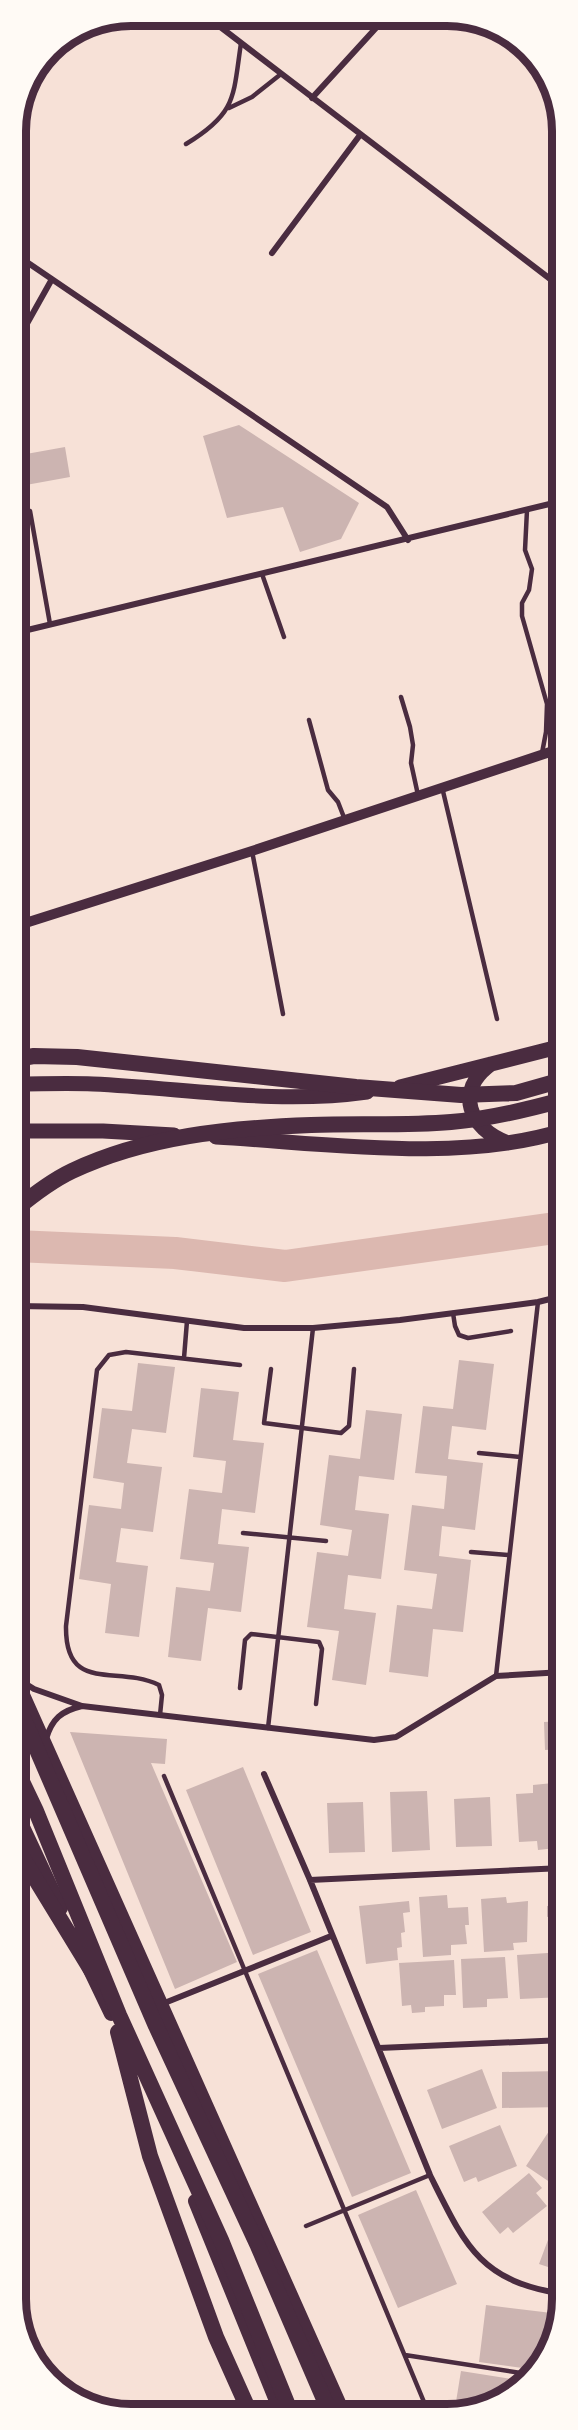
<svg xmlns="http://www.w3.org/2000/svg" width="578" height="2430" viewBox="0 0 578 2430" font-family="'Space Grotesk',sans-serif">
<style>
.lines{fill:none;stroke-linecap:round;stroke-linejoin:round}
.river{stroke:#dcb8b0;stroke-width:32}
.building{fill:#ccb4b1}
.service{stroke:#4a2c40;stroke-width:4.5}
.minor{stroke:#4a2c40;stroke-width:6}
.tertiary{stroke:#4a2c40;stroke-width:10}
.primary{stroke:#4a2c40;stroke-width:14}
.trunk{stroke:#4a2c40;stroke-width:15}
.motorway{stroke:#4a2c40;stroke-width:16}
.rim{fill:none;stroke:#4a2c40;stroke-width:8}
</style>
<rect width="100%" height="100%" fill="#f7e1d7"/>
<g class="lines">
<path class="river" d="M16,1246L175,1253L285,1266L562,1227"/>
</g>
<path class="building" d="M239,425L359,503L341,539L300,552L283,507L227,518L203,436Z
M65,447L70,477L15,487V456Z
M459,1360L494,1364L486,1430L452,1426L448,1459L483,1463L475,1530L442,1526L439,1556L471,1560L463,1632L433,1629L428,1677L389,1672L397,1605L432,1609L437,1574L404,1570L412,1505L444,1509L447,1476L415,1473L423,1406L453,1409Z
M138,1363L175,1367L166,1433L132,1429L127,1463L162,1467L153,1532L121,1528L116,1562L148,1566L139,1637L105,1633L111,1584L79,1579L89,1505L121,1509L124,1483L93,1478L102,1408L132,1411Z
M201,1388L239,1392L233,1440L264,1443L255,1513L222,1509L218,1544L249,1547L241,1612L208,1608L201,1661L168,1657L176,1587L210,1591L214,1563L180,1559L189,1489L222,1493L226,1461L193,1457Z
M366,1410L402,1414L394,1480L359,1476L355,1510L389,1514L381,1579L348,1575L344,1609L376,1613L366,1685L332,1680L339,1631L307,1627L317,1552L348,1556L352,1530L320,1525L329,1455L360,1459Z
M563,1721V1749L545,1750L544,1722Z
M70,1732L167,1739L165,1764L151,1763L237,1962L175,1989Z
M243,1767L311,1932L253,1955L186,1790Z
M553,1783L555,1813H563V1831L555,1832L556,1848L538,1850L537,1841L519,1842L516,1794L533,1793V1785Z
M427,1791L430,1850L392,1852L390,1792Z
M490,1797L492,1846L456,1847L454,1799Z
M363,1802L365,1852L329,1853L327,1803Z
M447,1895L448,1908L468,1907L469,1925H465L467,1944L451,1945V1955L423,1957L419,1897Z
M506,1897L507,1903L528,1901L527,1942L513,1943L514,1950L484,1952L481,1899Z
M409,1901L410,1912L403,1913L405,1932L401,1933L402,1947L397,1948L398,1960L366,1964L359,1906Z
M563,1905V1947H553L551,1916L547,1917V1906Z
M317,1950L411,2173L352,2197L258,1974Z
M563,1952V1997L520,1999L517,1955Z
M505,1957L508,1998L487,1999V2007L463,2008L461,1959Z
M454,1960L456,1995H444V2006L425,2007V2012L412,2013L411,2005L402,2006L399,1963Z
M482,2069L497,2108L442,2129L427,2090Z
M562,2071L563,2107L502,2108V2072Z
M555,2122L563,2127V2191L526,2166Z
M500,2125L517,2166L478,2182L476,2177L464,2182L449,2146Z
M529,2173L542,2188L536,2193L547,2206L513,2233L508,2227L500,2234L482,2212Z
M416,2190L457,2284L398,2308L358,2215Z
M561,2205H563V2270L557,2268V2270L539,2264Z
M486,2305L560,2314L537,2370L479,2362Z
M461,2371L525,2381L463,2414H454Z"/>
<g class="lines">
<path class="service" d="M229,108L252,97L281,74
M186,144C237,113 233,97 241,43
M527,510L525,550L532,569L529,590L522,603V616L547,704L546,732L542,753
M30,511L50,624
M262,574L284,637
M401,697L410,727L413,745L411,763L418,795
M309,720L328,790L338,802L345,820
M442,787L497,1019
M252,851L283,1014
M453,1313L455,1326L459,1335L468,1338L511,1331
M184,1358L187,1321
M271,1369L264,1423L341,1433L349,1426L354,1369
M479,1453L520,1457
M243,1533L326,1541
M471,1552L508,1555
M496,1676L538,1302
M240,1688L245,1640L251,1634L319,1642L322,1649L316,1704
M160,1715L162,1695L159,1685C117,1664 65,1695 66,1626L97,1370L109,1355L126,1352L240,1365
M268,1728L313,1328
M164,1776L429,2414
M306,2226L430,2175
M405,2355L534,2375"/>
<path class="minor" d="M206,16L562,288
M312,98L386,17
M272,253L360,135
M15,254L387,507L408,540
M15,345L52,279
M15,633L562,501
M16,1306L83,1307L244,1328H313L400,1320L538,1302L562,1296
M18,1679L34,1689L82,1706L374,1740L396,1737L496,1676L563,1672
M46,1739C52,1719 61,1711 82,1706
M264,1774L310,1880L430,2175C465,2245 479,2281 563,2294
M310,1880L563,1868
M16,1988L24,2005L25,2015L16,2023
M162,2004L331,1936
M379,2048L563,2040"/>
<path class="tertiary" d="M16,926L252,851L562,748"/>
<path class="primary" d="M16,1679L344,2414
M16,1812L61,1908
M88,1966L111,2014
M195,2201L281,2413"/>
<path class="trunk" d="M491,1064C454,1091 469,1129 508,1143
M16,1084C41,1084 68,1083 93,1084C185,1088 275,1105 367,1092
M400,1087L562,1046
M16,1131H103L174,1135
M216,1137C325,1143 458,1163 562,1131"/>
<path class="motorway" d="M16,1059L34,1056L77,1057L356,1087L461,1095L516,1093L562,1080
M16,1209C33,1195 51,1181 72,1171C146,1136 230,1128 311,1125C357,1123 404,1126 451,1122C489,1119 526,1110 562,1100
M16,1701L156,2026L258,2246L330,2413
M16,1769L36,1811L119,2015L221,2240L291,2413
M16,1847L93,1973
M118,2032L150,2156L216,2337L250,2413"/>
</g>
<path d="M0 0H578V2430H0ZM131 26H447A105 105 0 0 1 552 131V2299A105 105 0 0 1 447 2404H131A105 105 0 0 1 26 2299V131A105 105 0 0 1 131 26Z" fill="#fffaf5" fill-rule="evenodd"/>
<path class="rim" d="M131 26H447A105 105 0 0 1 552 131V2299A105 105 0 0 1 447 2404H131A105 105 0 0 1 26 2299V131A105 105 0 0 1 131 26Z"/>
</svg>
